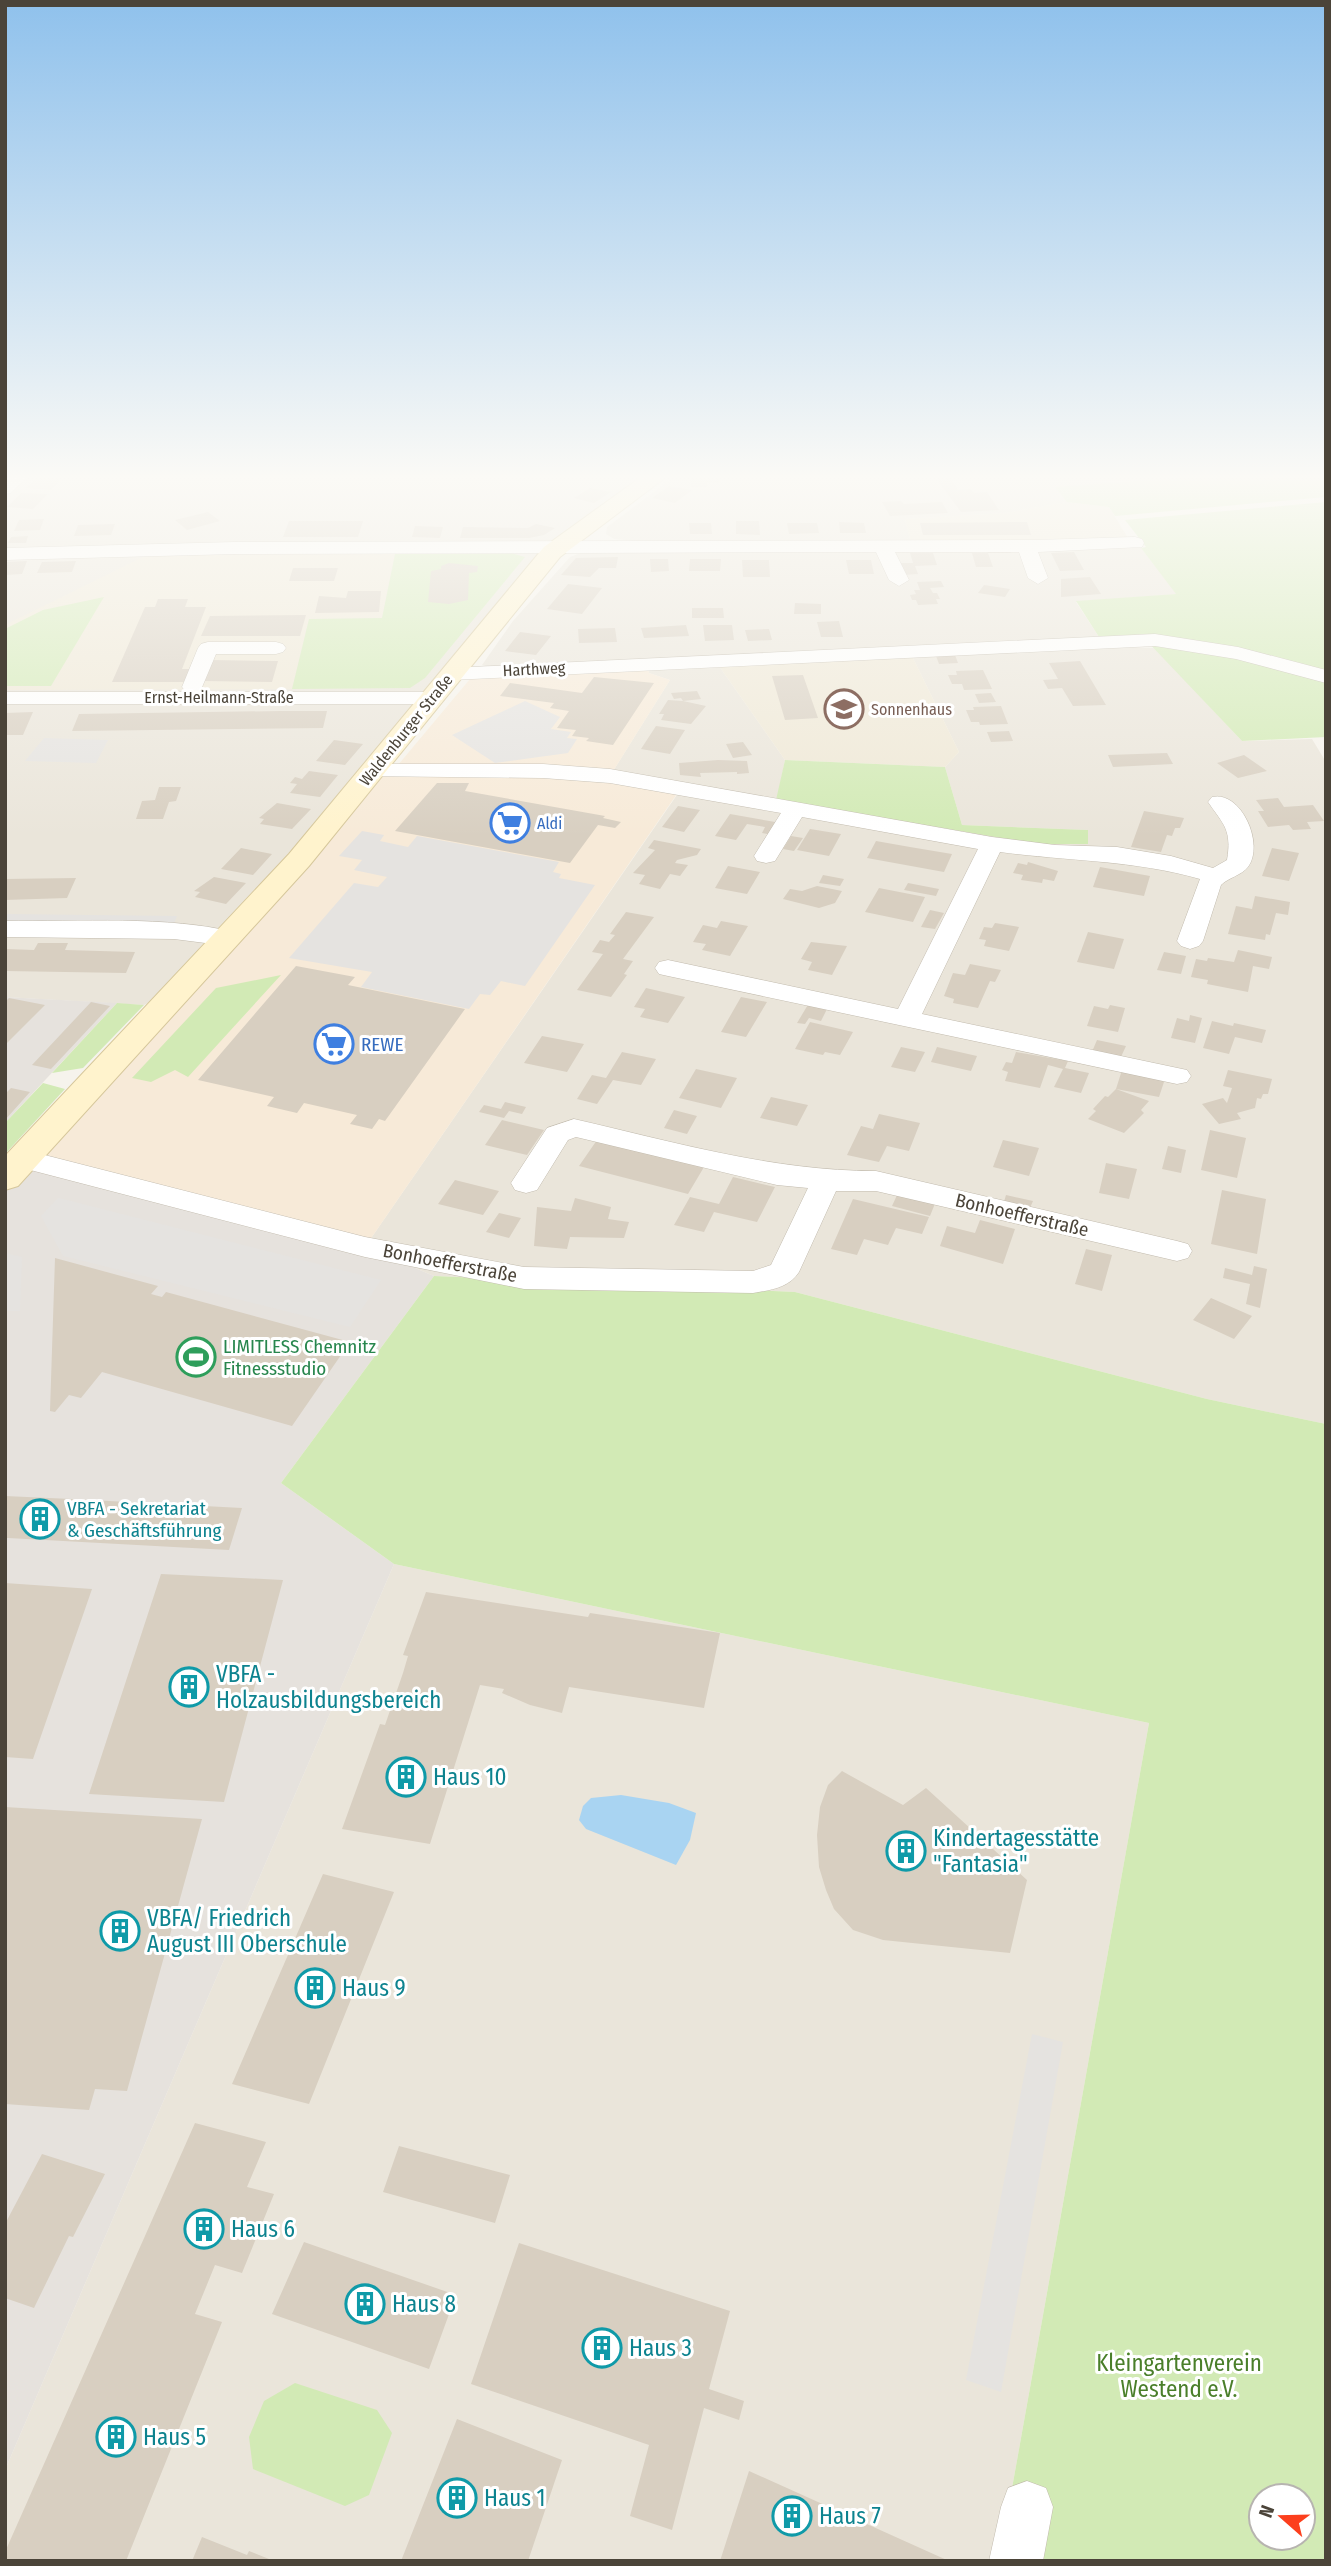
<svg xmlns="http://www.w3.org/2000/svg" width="1331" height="2566" viewBox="0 0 1331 2566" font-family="'Fira Sans Condensed',sans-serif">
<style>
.residential{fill:#eae5da}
.commercial{fill:#f7ead8}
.industrial{fill:#e6e2dd}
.education{fill:#efe8d6}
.green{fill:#d2eab5;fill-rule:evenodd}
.parking{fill:#e5e3e0}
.water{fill:#a9d4f2}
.building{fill:#d8cfc1}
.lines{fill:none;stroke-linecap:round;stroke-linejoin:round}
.street-casing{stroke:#c2bbae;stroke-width:1}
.secondary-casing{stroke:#d6c79b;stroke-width:2}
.street{fill:#fff;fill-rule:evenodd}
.secondary{fill:#fff3cd;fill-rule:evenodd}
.labels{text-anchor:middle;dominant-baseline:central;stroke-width:6;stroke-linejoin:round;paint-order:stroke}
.far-street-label{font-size:16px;fill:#4b4439;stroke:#fff}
.far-education-label{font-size:16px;fill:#785e54;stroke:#fff;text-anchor:start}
.far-shop-label{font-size:16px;fill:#366cbe;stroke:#fff;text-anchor:start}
.shop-label{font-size:19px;fill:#366cbe;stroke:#fff;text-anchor:start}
.street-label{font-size:19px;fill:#4b4439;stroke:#fff}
.leisure-label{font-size:19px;fill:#27864d;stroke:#fff;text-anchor:start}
.culture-label{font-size:19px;fill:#0d838f;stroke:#fff;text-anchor:start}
.near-culture-label{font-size:23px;fill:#0d838f;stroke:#fff;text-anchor:start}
.near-park-label{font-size:23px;fill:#4a7f2a;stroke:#fff}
</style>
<rect width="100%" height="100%" fill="#f6f3ec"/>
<path class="residential" d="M5,477H650L546,546L440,671L373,771L186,984L144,1005L5,997Z
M674,477H1191L1192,479L1056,487L1067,502L1005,513L905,519L910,540L635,541L614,539L606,534L607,527Z
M1066,547L1141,548L1177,594L1076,602L1099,637L489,667L482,665L513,621L570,557L581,553L882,552L894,555L898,549L1034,550Z
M1128,647L1155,648L1242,741L1312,739L1326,762V1424L1207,1399L795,1292L434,1276L365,1247L681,789L610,776L670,680L649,673L648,668L719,666L785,760L777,800L960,833L1088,830L962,825L945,767L959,752L912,656Z
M394,1564L1149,1723L999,2561H5V2470Z"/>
<path class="commercial" d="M648,668L649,673L670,680L610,776L681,788L365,1247L25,1159L373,771H393L470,679Z"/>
<path class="industrial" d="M5,997L117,1003L5,1123Z
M25,1159L365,1247L434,1276L281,1483L394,1564L5,2470V1178Z"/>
<path class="education" d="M1067,502L1109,507L1128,538L1122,542L910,540L905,519L1005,513Z
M395,554L382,618L309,619L292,689L5,690V625L147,555Z
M912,656L959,752L945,767L785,760L719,666Z"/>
<path class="green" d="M1191,477H1326V497L1115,516L1109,507L1067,502L1055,487Z
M1326,502V737L1242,741L1144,638L1099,637L1076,601L1176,594L1141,548L1146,547L1125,520Z
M511,553L525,557L425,678L410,688L292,689L309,619L382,618L395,554Z
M104,597L51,686H5V629L43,610Z
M785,760L945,767L962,825L1088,830V844H1037L776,800Z
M281,975L188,1077L175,1070L151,1082L132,1078L216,988Z
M117,1003L144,1005L83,1068L52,1073Z
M43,1083L65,1089L5,1154V1123Z
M434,1276L795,1292L1207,1399L1326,1424V2561H999L1149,1723L394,1564L281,1483ZM1261,2496H1303V2538H1261Z
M295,2383L377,2410L392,2433L369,2495L345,2506L253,2469L249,2437L264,2401Z"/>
<path class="parking" d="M525,701L560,717L551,729L571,732L567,738L577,739L568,753L495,763L452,735Z
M44,738L108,740L96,763L25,761Z
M362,831L384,835L380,841L408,847L417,836L559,862L553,872L561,874L559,878L595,885L525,986L501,981L490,995L480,994L469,1009L361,987L372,972L289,958L354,883L378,887L387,877L354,870L362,860L339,856Z
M5,914L177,916L173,926L5,923Z
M58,1198H59L381,1280L350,1327L63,1256L41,1216Z
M5,1253L22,1257L20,1311H5Z
M1032,2034L1063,2042L1001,2392L966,2380Z"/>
<path class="water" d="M621,1795L669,1803L696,1813L690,1840L676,1865L586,1829L579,1820L583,1806L591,1798Z"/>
<path class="building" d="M37,477H63L51,490L26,488Z
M691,477H719V483H707V487H691Z
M935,477H950L958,490L971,489L974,493L987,492L999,510L961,512Z
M669,486L692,490L675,503L652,498Z
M590,488L611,492L594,503L574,498Z
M21,493L48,494L33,509L7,507Z
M901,501L904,504L942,502L948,513L890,516L882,502Z
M208,512L220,521L187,530L175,520Z
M44,519L40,530L14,531L19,520Z
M289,521H363L358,537H283Z
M736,521H759L760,535L736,534Z
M839,522L864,523L866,533H840Z
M1027,522L1031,535H923L920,523Z
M689,523H711L712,534H690Z
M787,523H817L819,533L789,534Z
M115,524L111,535L74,536L78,525Z
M536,524L555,528L544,535L529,538H460L463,527L528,528Z
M415,526L443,527L440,538L412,537Z
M28,536L26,543H8L11,537Z
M986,548H1009L1011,553H988L993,567H976L972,553H988Z
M1074,552L1084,570L1060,571L1051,553Z
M910,553H933L937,565L915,566L918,574L903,575L900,563H913Z
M618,557L616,568H599L590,577L561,575L576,558Z
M650,559H668L669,571L651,572Z
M690,559H721L720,571H689Z
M742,560H769L770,577H743Z
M846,560H871L874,574H849Z
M27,561L22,574L5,575V562Z
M76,561L72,572L37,573L42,562Z
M449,563L478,566L477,572L469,573L468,600L449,604L428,602L431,571L441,569V566Z
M293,568H338L334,581H289Z
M1090,577L1101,594L1061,597V579Z
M941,581L944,587L930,588L933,593H937L940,599H936L938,604L918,605L916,600H912L910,595L916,594L914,590H920L917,582Z
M568,584L602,588L582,614L547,609Z
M984,585L1010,589L1005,597L978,593Z
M348,591H381L379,612L315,613L319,596L346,598Z
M158,599H188L185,607H206L182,669H191L185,682H112L145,607H155Z
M795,603L821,604V614H794Z
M692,608H723L724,618H692Z
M306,615L300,636H201L210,616Z
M839,621L843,637H821L817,622Z
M686,625L689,636L644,638L641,628Z
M703,625H732L734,640L705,641Z
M615,628L617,642L579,643L578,629Z
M769,629L772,640L748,641L745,630Z
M520,632L551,636L536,655L505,651Z
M955,655L958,663L939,664L936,656Z
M211,660L278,661L272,682L203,681Z
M1080,661L1106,705L1073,706L1062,688L1048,689L1043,680L1058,679L1049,663Z
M983,670L992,689L964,690L962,684H952L948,675H957L956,671Z
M803,675L818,718L785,720L772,676Z
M594,677L654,683L613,745L586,741L589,738L572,736L576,730L557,728L569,711L550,708L554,703L500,696L510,683L582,693Z
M697,691L701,699L683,701L706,706L691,724L661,720L664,714H659L668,700L683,701L681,698L674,699L671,693Z
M991,693L996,702L979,703L975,694Z
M1001,706L1008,724L980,725L979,722H971L966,710H974L973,707Z
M281,711H327L323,728L72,731L79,714Z
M33,712L23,735H5V713Z
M656,726L685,730L670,754L641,749Z
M1009,731L1013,741L991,742L987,732Z
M334,740L363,744L345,765L316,761Z
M743,742L752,755L733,758L726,744Z
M1167,753L1173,764L1113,767L1108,755Z
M1244,755L1267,771L1238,778L1217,763Z
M718,760L747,761L749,773L737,774V772L700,773L701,777L680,775L679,763Z
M309,771L338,775L320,797L290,793L297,784L290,783L295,777L302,779Z
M437,783H469L465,791L605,816L603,818L621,822L615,828L598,825L570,863L395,831Z
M159,787H181L176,801L169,802L163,819H136L142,801L155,800Z
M1278,798L1284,807L1313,805L1324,821L1307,822L1311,829L1293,830L1289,825L1268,827L1258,811H1264L1256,800Z
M277,803L311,809L292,829L260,824L264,819L259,818Z
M678,806L700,810L684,832L662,827Z
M1144,811L1184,818L1180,828H1175L1172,836L1167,835L1161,852L1131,847Z
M730,814L781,823L773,835L762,833L765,827L747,824L736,840L715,836Z
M810,829L841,834L829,856L797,850Z
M791,836L803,838L794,851L783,849Z
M654,840L701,849L697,855L677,860L675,863L688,865L680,876L670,874L660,889L639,884L645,875L633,873L655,850L648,848Z
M876,841L910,847L952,854L944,872L867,858Z
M241,848L272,854L253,875L221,869Z
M1272,848L1299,853L1289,881L1262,876Z
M1028,862L1058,871L1054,881L1043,879L1042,883L1021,880L1023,875L1013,873L1018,863L1027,865Z
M728,866L760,872L747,894L715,888Z
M1100,867L1150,876L1144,896L1093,887Z
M823,875L844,879L840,886L819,883Z
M214,877L246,883L226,904L195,897L200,892L194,891Z
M76,878L67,898L5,900V879Z
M908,883L939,889L936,896L904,890Z
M817,886L842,891L835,903L819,908L783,899L790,889L802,891Z
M879,888L925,897L913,922L865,912Z
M1255,896L1290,902L1288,915L1276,913L1270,935L1266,934L1265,940L1228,934L1236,906L1252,909Z
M930,910L944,913L935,929L921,927Z
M626,912L654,917L623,959L633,961L624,974L627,975L611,997L577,990L603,954L592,952L600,940L609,942L615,935L610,934Z
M721,921L748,926L730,956L702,950L706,944L693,942L703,925L717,928Z
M995,923L1019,927L1009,951L984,946L986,940L979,939L984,927L992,928Z
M1088,932L1124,939L1114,969L1077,962Z
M811,942L847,946L832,975L808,970L812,962L801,959Z
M38,943H68L65,950L135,952L126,973L5,971V949L34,950Z
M1238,950L1272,957L1269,969L1253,966L1248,992L1207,984L1208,980L1191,977L1196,959L1207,961L1208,958L1234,962Z
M1164,952L1186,956L1181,974L1157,970Z
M970,964L1001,970L995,982L990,981L978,1008L953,1003L954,999L944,996L953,973L965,975Z
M296,966L355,977L348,985L465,1009L385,1121L379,1119L372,1129L350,1124L357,1115L304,1103L297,1113L267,1106L274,1097L198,1080Z
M646,988L685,997L668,1023L640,1017L645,1009L634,1007Z
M741,997L767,1002L746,1037L721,1032Z
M9,998L45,1005L5,1045V1002Z
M91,1002L110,1006L51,1069L32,1065Z
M809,1003L828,1007L821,1021L809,1018L805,1024L797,1023Z
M1110,1005L1125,1008L1118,1032L1087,1026L1094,1006L1108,1009Z
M1190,1015L1202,1018L1195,1043L1171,1038L1177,1018L1189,1021Z
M1212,1021L1233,1026L1234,1023L1266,1030L1262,1043L1235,1037L1229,1054L1203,1048Z
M810,1022L853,1032L840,1055L825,1052L823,1055L795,1049Z
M542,1036L584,1044L567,1072L524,1063Z
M1097,1040L1126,1046L1120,1059L1091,1054Z
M901,1047L925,1052L915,1072L891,1067Z
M937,1047L977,1056L971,1071L931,1062Z
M622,1052L656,1059L641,1085L613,1080L597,1104L577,1099L592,1075L606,1078Z
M1016,1052L1068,1061L1065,1068L1089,1073L1081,1093L1054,1087L1063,1069L1048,1065L1040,1088L1005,1081L1008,1072L1002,1070L1006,1062L1012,1063Z
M696,1069L737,1078L721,1108L679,1098Z
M1122,1070L1158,1077L1164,1082L1159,1097L1116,1089Z
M1228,1070L1272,1079L1268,1094H1263L1261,1099L1257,1098L1255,1108L1237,1113L1241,1119L1219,1124L1202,1104L1223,1098L1227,1103L1232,1088L1223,1086Z
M11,1088L30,1092L5,1120V1094Z
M1116,1089L1149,1101L1141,1110L1144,1113L1124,1133L1088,1119L1096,1111L1093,1109L1105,1096L1108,1097Z
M771,1097L808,1105L797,1126L760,1118Z
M505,1102L526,1107L522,1114L509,1111L504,1118L479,1112L484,1105L501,1109Z
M674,1110L697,1116L687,1134L664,1128Z
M879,1114L920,1123L909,1151L887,1146L879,1162L847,1155L861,1126L873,1129Z
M502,1120L544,1130L527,1155L485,1145Z
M1210,1130L1246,1138L1237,1178L1201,1170Z
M597,1140L704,1167L688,1194L579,1166Z
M1003,1140L1039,1148L1029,1176L993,1167Z
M1168,1146L1186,1150L1181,1173L1162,1169Z
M1106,1163L1137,1169L1129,1199L1099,1193Z
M733,1177L775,1187L757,1222L714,1212L704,1232L674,1225L690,1197L719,1204Z
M455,1180L499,1191L483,1215L438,1204Z
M1222,1190L1266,1199L1257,1254L1211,1244Z
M898,1193L936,1201L930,1216L892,1206Z
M1006,1195L1033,1201L1029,1210L1003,1205Z
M575,1198L611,1207L608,1219L629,1222L624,1238L570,1237L567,1249L534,1246L537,1207L571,1211Z
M853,1199L929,1217L922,1234L896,1228L888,1245L864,1239L857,1255L831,1249Z
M499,1213L521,1218L509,1238L486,1232Z
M980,1220L1015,1229L1003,1264L940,1246L947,1226L975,1233Z
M1086,1249L1112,1255L1102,1291L1075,1284Z
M55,1258L158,1286L151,1294L162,1297L166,1292L350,1342L292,1426L102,1372L81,1398L69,1395L55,1412L50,1411Z
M1254,1266L1267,1269L1260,1308L1246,1304L1250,1284L1223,1278L1225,1268L1252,1275Z
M1211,1298L1252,1316L1234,1339L1193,1320Z
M5,1496L71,1499L242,1508L229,1550L8,1538H5Z
M161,1574L283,1580L224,1802L89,1794Z
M5,1583L92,1589L33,1759L5,1757Z
M426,1592L588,1617L590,1613L720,1633L704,1708L569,1687L562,1713L530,1705L502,1693L504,1689L480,1685L430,1844L342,1829L380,1724L385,1725L403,1673L408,1656L403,1655Z
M842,1771L903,1805L926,1788L1027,1880L1010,1953L883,1940L853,1930L834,1909L826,1890L819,1867L817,1835L820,1807L828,1785Z
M5,1807L202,1819L127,2091L95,2089L89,2110L5,2104Z
M323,1874L394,1892L309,2104L232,2084Z
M195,2123L266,2142L247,2187L274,2194L242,2273L215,2265L195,2314L222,2322L126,2561H5V2552Z
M399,2146L510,2175L495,2223L383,2192Z
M42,2154L105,2174L73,2237L69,2236L34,2308L5,2298V2224Z
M304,2242L456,2295L429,2369L272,2314Z
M519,2243L730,2311L709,2389L744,2401L739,2420L704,2408L672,2530L630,2516L649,2445L471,2384Z
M457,2419L562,2460L528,2561H401Z
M749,2471L949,2561H720Z
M202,2537L247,2555L249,2551L274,2561H192Z"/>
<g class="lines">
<g class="street-casing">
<path id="street" d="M7,477H27L11,493L5,494Z
M1135,537L1142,539L1144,543L1142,547L1038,552L1048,578L1038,584L1028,578L1019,552H895L909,580L899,586L889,580L876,552L235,554L5,560V548L235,542L1037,540Z
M1155,634L1238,647L1326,670V683L1236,659L1155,646L451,680L444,678L441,674L444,670L451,668Z
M208,642H276L283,644L286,648L283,652L276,654H216L200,692H433L441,693L444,698L441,703L433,704H5V692H186L182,687L198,648L201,644Z
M373,764H543L610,769L992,837L1055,845L1117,847L1171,856L1213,868L1227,860C1232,830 1224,825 1208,802L1212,797C1241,790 1265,844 1248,867C1242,875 1228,878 1221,885L1203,941L1199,946L1190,949L1181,946L1177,941L1200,879C1134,860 1067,861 1000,852L922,1014L1187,1070L1191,1076L1187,1082L1177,1084L668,976L659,974L655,968L659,962L668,960L898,1009L978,849L802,817L775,861L766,863L757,861L754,856L781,813L610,783L543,778L365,776L362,771L365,766Z
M5,921C78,922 168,915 238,933L242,938L238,943L229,946L174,939L5,937Z
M574,1119C674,1142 773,1171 876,1171L1177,1241L1188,1244L1192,1251L1188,1258L1177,1261L876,1191H836L799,1272C789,1288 770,1290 753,1293L524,1289L365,1257L15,1166L10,1159L15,1152L25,1150L365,1237L524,1267L753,1271L771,1265L808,1188L777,1185L576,1137L568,1140L537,1190L526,1193L515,1190L511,1183L547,1128Z
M1027,2481L1046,2488L1053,2507L1043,2561H989L1001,2507L1008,2488Z"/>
</g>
<g class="secondary-casing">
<path id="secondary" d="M641,477H666L560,557L309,866L18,1186L5,1190V1156L289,854L544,547Z"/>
</g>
<use href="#street" class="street"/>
<use href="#secondary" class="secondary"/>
</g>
<linearGradient id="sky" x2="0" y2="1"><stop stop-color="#8fc1ec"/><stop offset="0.57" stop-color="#fbfaf6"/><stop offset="1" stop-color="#fbfaf6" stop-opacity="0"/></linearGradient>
<rect width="1331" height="837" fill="url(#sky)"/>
<defs>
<g id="school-ring" transform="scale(2.0125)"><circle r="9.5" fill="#fff" stroke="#8d6e63" stroke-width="1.5"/><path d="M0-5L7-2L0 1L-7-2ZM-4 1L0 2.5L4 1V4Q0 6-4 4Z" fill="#8d6e63"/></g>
<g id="supermarket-ring" transform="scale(2.0125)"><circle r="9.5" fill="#fff" stroke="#3f7fe0" stroke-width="1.5"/><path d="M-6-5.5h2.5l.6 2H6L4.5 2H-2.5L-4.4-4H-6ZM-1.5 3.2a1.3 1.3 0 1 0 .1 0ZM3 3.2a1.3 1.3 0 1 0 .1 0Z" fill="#3f7fe0"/></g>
<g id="stadium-ring" transform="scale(2.0125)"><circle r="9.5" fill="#fff" stroke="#2e9e5b" stroke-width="1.5"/><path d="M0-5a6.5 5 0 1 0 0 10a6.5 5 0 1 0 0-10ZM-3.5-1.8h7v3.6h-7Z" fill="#2e9e5b"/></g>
<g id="building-ring" transform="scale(2.0125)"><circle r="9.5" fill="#fff" stroke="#0f9aa8" stroke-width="1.5"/><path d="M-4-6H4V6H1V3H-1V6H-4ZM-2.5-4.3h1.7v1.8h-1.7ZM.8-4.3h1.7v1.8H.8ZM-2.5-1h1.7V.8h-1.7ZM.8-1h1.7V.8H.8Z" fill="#0f9aa8"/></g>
</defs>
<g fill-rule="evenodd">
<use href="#school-ring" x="844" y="709"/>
<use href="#supermarket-ring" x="510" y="823"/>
<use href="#supermarket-ring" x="334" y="1044"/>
<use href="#stadium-ring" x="196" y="1357"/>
<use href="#building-ring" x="40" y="1519"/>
<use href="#building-ring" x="189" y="1687"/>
<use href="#building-ring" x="406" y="1777"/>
<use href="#building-ring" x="906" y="1851"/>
<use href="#building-ring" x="120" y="1931"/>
<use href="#building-ring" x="315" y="1988"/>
<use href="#building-ring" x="204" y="2229"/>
<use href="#building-ring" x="365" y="2304"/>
<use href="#building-ring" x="602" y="2348"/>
<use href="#building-ring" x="116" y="2437"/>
<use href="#building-ring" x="457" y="2498"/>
<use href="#building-ring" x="792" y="2516"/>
</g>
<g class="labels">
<g class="far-street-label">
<text transform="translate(534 669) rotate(-3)">Harthweg</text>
<text x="219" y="697">Ernst-Heilmann-Straße</text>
<text transform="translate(406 730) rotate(-51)">Waldenburger Straße</text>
</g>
<g class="far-education-label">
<text x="871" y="709">Sonnenhaus</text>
</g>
<g class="far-shop-label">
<text x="537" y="823">Aldi</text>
</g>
<g class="shop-label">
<text x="361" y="1044">REWE</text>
</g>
<g class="street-label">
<text transform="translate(1022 1215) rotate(13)">Bonhoefferstraße</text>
<text transform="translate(450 1263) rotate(11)">Bonhoefferstraße</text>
</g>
<g class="leisure-label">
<text x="223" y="1346">LIMITLESS Chemnitz<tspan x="223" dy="22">Fitnessstudio</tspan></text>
</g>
<g class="culture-label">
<text x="67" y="1508">VBFA - Sekretariat<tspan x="67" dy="22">&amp; Geschäftsführung</tspan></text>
</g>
<g class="near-culture-label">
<text x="216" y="1674">VBFA -<tspan x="216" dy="26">Holzausbildungsbereich</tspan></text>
<text x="433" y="1777">Haus 10</text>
<text x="933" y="1838">Kindertagesstätte<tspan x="933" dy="26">"Fantasia"</tspan></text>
<text x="147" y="1918">VBFA/ Friedrich<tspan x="147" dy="26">August III Oberschule</tspan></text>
<text x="342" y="1988">Haus 9</text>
<text x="231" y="2229">Haus 6</text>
<text x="392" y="2304">Haus 8</text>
<text x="629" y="2348">Haus 3</text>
<text x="143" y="2437">Haus 5</text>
<text x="484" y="2498">Haus 1</text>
<text x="819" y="2516">Haus 7</text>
</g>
<g class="near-park-label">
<text x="1179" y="2363">Kleingartenverein<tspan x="1179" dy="26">Westend e.V.</tspan></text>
</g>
</g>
<rect width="1331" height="2566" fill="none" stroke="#4b4439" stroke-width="14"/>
<g transform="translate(1282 2517) rotate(290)"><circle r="33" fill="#ffffff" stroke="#b7b4b0" stroke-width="2"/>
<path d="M0-5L12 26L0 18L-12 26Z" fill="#fc3f1d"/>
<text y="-10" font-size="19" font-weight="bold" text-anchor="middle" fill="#4b4439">N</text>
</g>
</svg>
